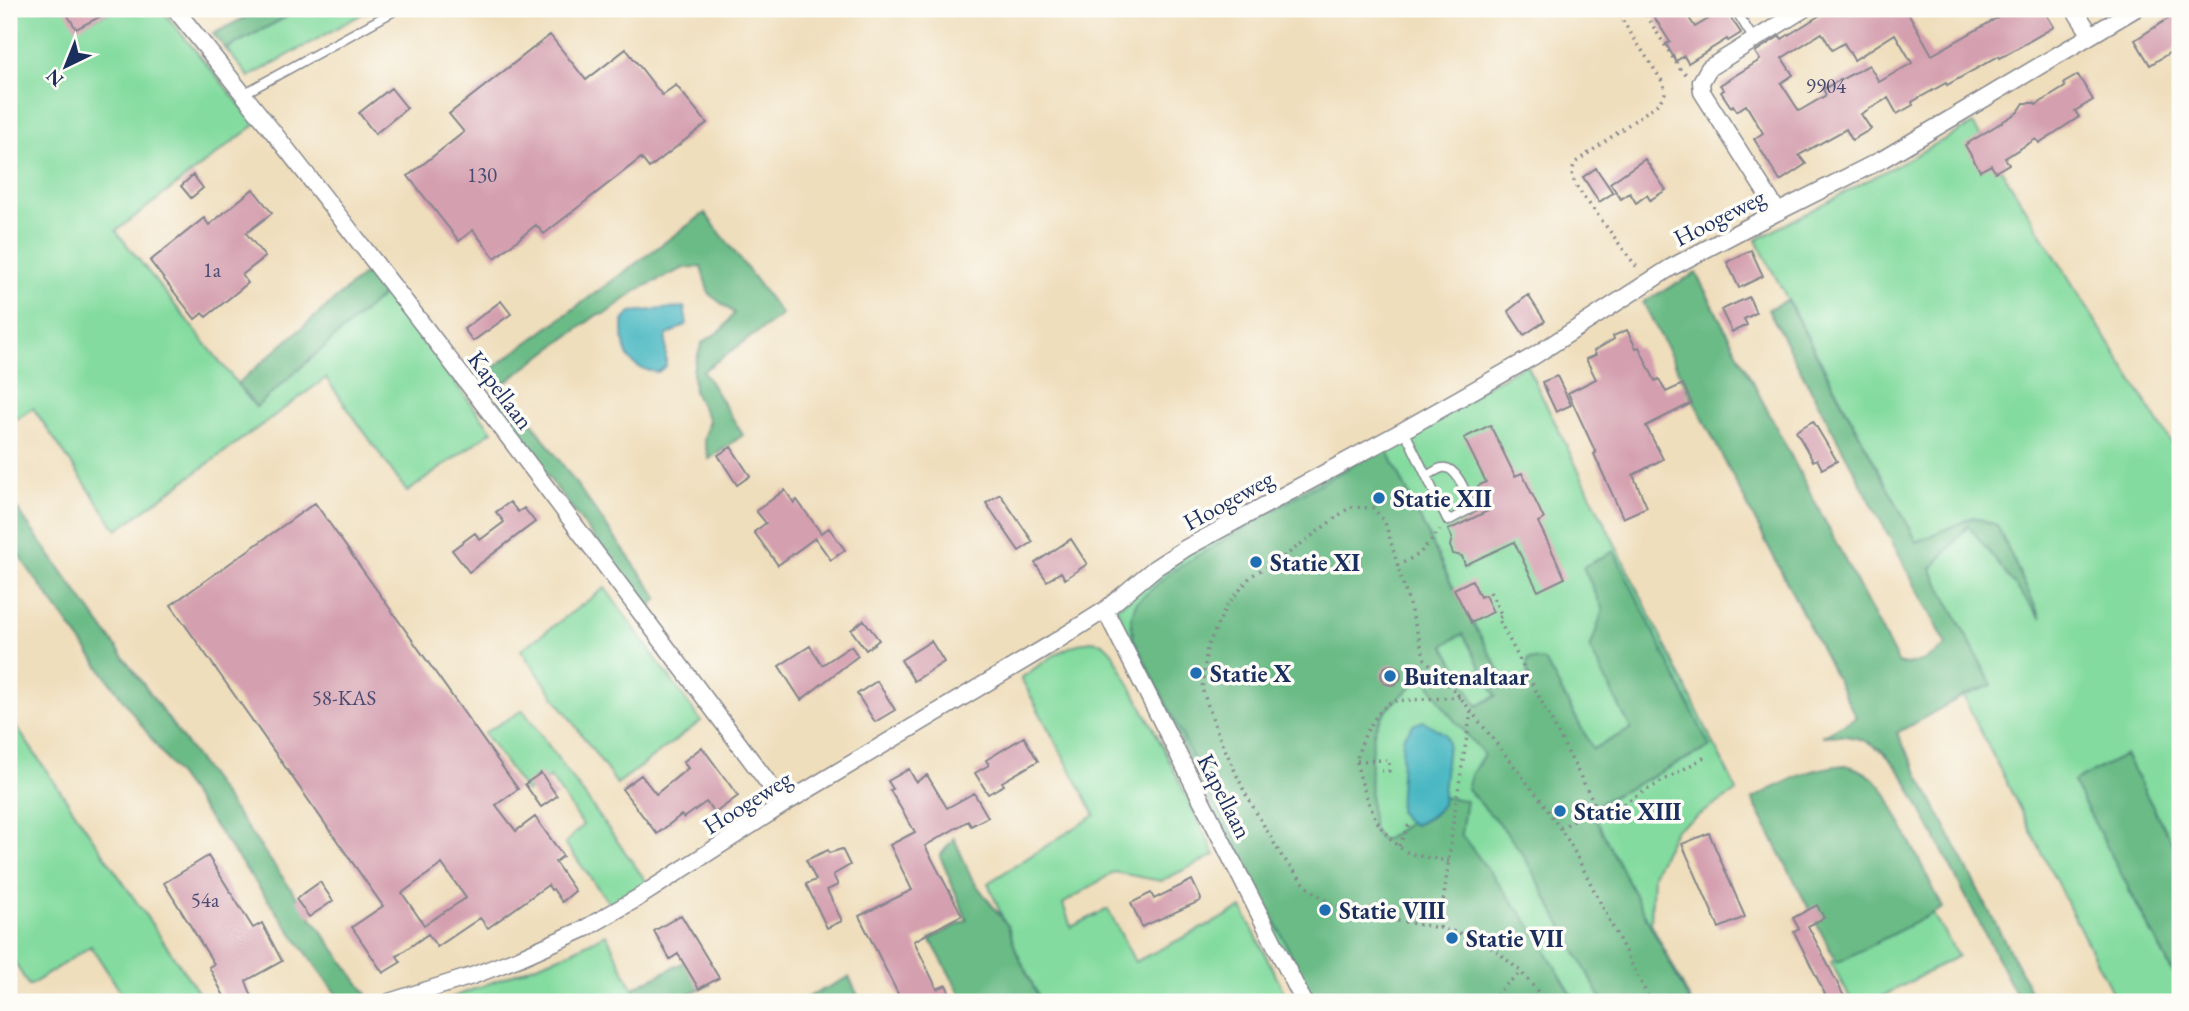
<svg xmlns="http://www.w3.org/2000/svg" width="2189" height="1011" viewBox="0 0 2189 1011" font-family="'EB Garamond',serif">
<style>
.green{fill:#83db9f;stroke:#4f857e;stroke-width:2}
.forest{fill:#6abb86;stroke:#427572;stroke-width:2;fill-rule:evenodd}
.water{fill:#4ab8c2;stroke:#327490;stroke-width:2}
.building{fill:#d49faf;fill-rule:evenodd}
.lines{fill:none;stroke-linecap:round;stroke-linejoin:round}
.lane-casing{stroke:#85868d;stroke-width:11}
.street-casing{stroke:#85868d;stroke-width:19}
.path{stroke:#85868d;stroke-width:3.5;stroke-dasharray:2 5;stroke-linecap:butt}
.lane{stroke:#fff;stroke-width:8}
.street{stroke:#fff;stroke-width:16}
.poi-dot{fill:#1f6fb2;stroke:#fdfcf7;stroke-width:2.5}
.labels{text-anchor:middle;dominant-baseline:central;stroke-width:7;stroke-linejoin:round;paint-order:stroke}
.number-label{font-size:21px;fill:#494b72}
.street-label{font-size:24px;fill:#1b2f5e;stroke:#fdfcf7}
.poi-label{font-size:24px;font-weight:bold;fill:#1b2f5e;stroke:#fdfcf7;text-anchor:start}
</style>
<rect width="100%" height="100%" fill="#fdfcf7"/>
<filter id="ink" filterUnits="userSpaceOnUse"><feTurbulence type="fractalNoise" baseFrequency=".0143" numOctaves="2"/><feDisplacementMap in="SourceGraphic" scale="14" xChannelSelector="R" yChannelSelector="G"/><feConvolveMatrix kernelMatrix="1 2 1 2 8 2 1 2 1" color-interpolation-filters="sRGB"/></filter>
<filter id="wash" filterUnits="userSpaceOnUse"><feTurbulence type="fractalNoise" baseFrequency=".00686" numOctaves="4" result="noise"/><feDisplacementMap in="SourceGraphic" scale="28" xChannelSelector="R" yChannelSelector="G"/><feGaussianBlur stdDeviation="1.57" result="paint"/><feColorMatrix in="noise" values="0 0 0 0 0 0 0 0 0 0 0 0 0 0 0 0 0 1.4 0 .05"/><feComposite in="paint" operator="in"/></filter>
<g filter="url(#wash)">
<rect width="100%" height="100%" fill="#efdebc"/>
<path class="green" d="M9,9H68L76,27L116,9H161L256,124L116,231L256,407L386,292L492,431L407,492L326,378L117,530L33,408L9,424Z
M301,9H371L249,77L226,49Z
M1973,124L2180,457V858L2125,755L2128,889L2180,986V1002H2117L1963,696L1992,685L1931,569L1969,525L2038,615L1974,517L1917,542L1756,240Z
M1526,364L1737,791L1675,830L1653,874L1651,923L1691,1002H1307L1116,608L1188,554Z
M605,588L701,721L617,784L521,650Z
M1091,641L1103,643L1112,652L1153,727L1215,855L1161,881L1114,872L1063,904L1071,927L1108,909L1135,962L1242,908L1289,1002H1041L1017,953L988,883L1095,815L1021,678C1044,662 1064,645 1091,641Z
M523,710L648,884L611,906L565,843L583,825L550,777L526,792L484,733Z
M9,716L205,1002H127L91,946L29,986L9,953Z
M1930,909L1958,956L1872,1002H1852L1831,962Z
M606,934L639,1002L443,1001L568,953Z"/>
<path class="forest" d="M261,9H301L226,49L213,34Z
M705,213L782,315L703,371L743,435L709,459L704,440L709,420L694,392L693,370L702,343L723,329L734,313L709,294L701,267L684,268L639,289L605,314L597,315L495,390L483,375Z
M369,270L386,292L256,407L237,384Z
M1696,273L1899,664C1921,664 1931,658 1947,645L1768,309L1787,300L1917,542L1974,517L1997,525L2041,619L1968,525L1931,569L1992,685L1963,696L1897,733L2036,1002H2020L1906,780C1884,746 1863,732 1822,736L1856,717L1643,302Z
M507,399L524,411L658,598L648,610L492,402Z
M1386,447L1451,583L1503,677L1521,684L1528,682L1527,664L1529,659L1545,661L1593,749L1631,729L1590,649L1603,610L1583,567L1614,551L1710,747L1590,808L1690,1002H1603L1524,856L1503,828L1467,789L1471,775L1484,754L1447,712L1424,675C1408,691 1386,706 1376,727C1369,742 1369,814 1374,830C1375,833 1378,837 1380,839H1386L1410,822L1414,825C1427,820 1441,813 1442,797L1466,800L1461,834L1533,929L1576,1002H1315L1133,638L1131,618L1136,603L1172,571L1294,498ZM1463,634L1496,696L1477,706L1444,645Z
M9,498L371,1000L362,1002H342L9,542Z
M2125,755L2180,858V986L2073,782Z
M1846,765C1863,770 1873,776 1884,790L1943,908L1837,963L1752,799C1786,782 1807,768 1846,765Z
M954,838L972,879L1008,926L1017,953L1041,1002H965L930,939L967,920L940,856Z
M696,956L710,985L672,1000L673,1002H639L633,988Z
M849,977L861,1002H798Z"/>
<path class="water" d="M684,307L687,324L666,336V366L658,372C624,369 623,349 623,321L631,312Z
M1423,721L1445,734L1448,743L1442,804C1435,815 1425,820 1414,825L1404,819L1399,811L1403,738L1413,725Z"/>
<g id="blocks">
<path class="building" d="M64,9H115L76,29Z
M1649,9H1683L1695,27L1725,9L1741,33L1728,41L1727,39L1688,63L1684,56L1676,61L1666,44L1670,42Z
M1830,9H1906L1932,55L1997,18L1992,9H2043L2054,27L2000,58L1999,56L1947,85L1946,83L1912,102L1913,105L1897,114L1888,98L1861,114L1871,129L1852,140L1846,129L1799,155L1806,164L1780,181L1754,139L1763,133L1746,105L1737,111L1733,105L1731,107L1721,92L1724,90L1720,85L1760,60L1755,52L1780,36L1782,39ZM1822,33L1832,50L1844,43L1854,60L1895,34L1912,63L1879,82L1869,65L1823,89L1826,95L1799,111L1781,83L1793,75L1782,58Z
M2180,11V46L2150,65L2135,40Z
M550,35L586,80L626,49L662,95L676,85L707,123L649,168L641,158L544,234L536,225L495,258L473,230L459,241L408,176L464,132L449,114Z
M2078,75L2093,100L2075,111L2079,117L2039,143L2036,139L2005,158L2009,164L1995,172L1991,165L1980,171L1965,145L2018,112L2024,103H2034L2036,105L2065,87L2064,83Z
M391,88L407,108L375,134L359,113Z
M1645,159L1666,190L1650,200L1647,195L1636,203L1630,193L1621,199L1610,183Z
M1596,168L1613,193L1599,202L1583,177Z
M193,175L203,188L191,198L181,186Z
M253,189L272,213L246,233L265,257L242,275L248,283L206,317L203,313L195,319L150,261L204,218L209,225Z
M1751,250L1763,276L1739,288L1727,262Z
M1528,295L1545,321L1524,335L1508,311Z
M1749,297L1756,313L1744,319L1747,325L1732,332L1721,310Z
M501,301L511,314L473,341L464,329Z
M1627,330L1636,348L1639,347L1655,381L1659,379L1666,392L1683,384L1692,403L1646,426L1663,459L1633,475L1647,507L1623,518L1594,454L1596,453L1568,393L1596,379L1586,359L1596,355L1594,351L1614,339L1613,336Z
M1557,376L1571,405L1556,412L1542,382Z
M1813,421L1837,461L1822,469L1817,459L1813,461L1796,431Z
M1490,425L1515,476L1522,473L1544,519L1538,522L1565,578L1538,591L1514,542L1465,565L1462,556L1453,554L1450,546L1452,538L1448,530L1490,510L1478,486L1486,482L1464,438Z
M731,447L750,476L737,485L718,455Z
M785,490L794,503L797,500L821,533L829,528L845,550L831,560L815,538L778,565L754,532L766,523L756,511Z
M1000,494L1033,542L1019,551L986,503Z
M510,502L518,512L524,508L535,522L469,572L452,550L475,533L480,540L504,522L496,512Z
M315,503L518,789L496,805L516,831L535,817L563,856L555,862L575,891L562,902L553,889L551,890L548,885L488,928L480,918L437,947L428,934L397,956L401,962L383,973L352,927L383,906L171,605ZM442,864L466,898L424,925L402,893Z
M1071,539L1087,564L1065,579L1061,572L1047,581L1035,563Z
M1472,580L1480,597L1485,595L1493,612L1471,623L1454,589Z
M864,620L879,640L866,650L851,630Z
M931,641L944,662L914,681L901,660Z
M810,646L822,665L851,646L858,656L801,700L779,666Z
M1381 675a10 10 0 1 1 20 0a10 10 0 1 1-20 0Z
M877,681L895,710L875,722L857,694Z
M1024,737L1038,761L1002,782L1004,785L988,794L975,773L989,765L986,760Z
M702,747L738,796L715,813L706,802L684,818L681,815L657,834L622,789L641,775L656,794L688,768L683,762Z
M909,769L916,782L927,775L947,808L974,793L988,817L971,826L968,821L925,846L962,915L914,941L937,989L946,985L954,1002H902L859,916L912,890L890,845L915,832L890,790L893,789L888,781Z
M541,773L557,796L541,807L525,784Z
M1709,833L1745,917L1719,928L1682,844Z
M842,849L850,865L833,875L838,885L827,890L842,921L827,928L806,884L816,880L806,860L828,850L829,853Z
M208,856L253,928L262,923L282,961L246,981L254,1002H227L209,967L214,964L164,883Z
M1192,880L1201,899L1200,901L1142,927L1131,903L1151,893L1154,899Z
M320,882L333,901L309,917L296,899Z
M1817,905L1824,918L1808,926L1847,1002H1829L1794,932L1799,929L1793,918Z
M681,915L719,978L699,989L678,954L670,959L654,931Z"/>
</g>
</g>
<g filter="url(#ink)">
<use href="#blocks" fill-opacity="0" stroke="#85868d" stroke-width="2"/>
<g class="lines">
<g class="lane-casing">
<path id="lane" d="M1735,9L1754,40
M243,94L398,9
M1404,430L1448,521L1472,508C1468,498 1457,464 1442,468C1437,469 1431,474 1426,476"/>
</g>
<g class="street-casing">
<path id="street" d="M175,9C385,269 584,537 784,804
M2074,9L2091,35
M1778,212L1702,92L1701,82L1709,68L1804,9
M1105,610L1304,1002
M389,1002L472,976L519,958L584,929L636,899L784,804L1053,643L1105,610L1155,568L1186,548L1404,430L1534,356L1670,268L1746,228L1883,159L2135,9"/>
</g>
<path class="path" d="M1615,9L1664,84L1665,93L1659,103L1576,162C1569,173 1573,179 1578,189L1639,270
M1642,9L1682,72L1687,74
M1397,566L1419,554L1440,530
M1490,592L1502,616L1498,618L1601,816L1705,757
M1357,761L1389,760V771H1382
M1560,828L1591,811
M1399,846L1410,822
M1449,861C1437,859 1411,856 1402,849C1395,844 1385,833 1380,826C1372,815 1356,771 1357,759C1360,741 1376,709 1393,701L1460,697
M1440,928L1455,809L1471,712
M1494,1002L1499,991L1521,972
M1547,1002L1521,972L1498,952L1478,938L1440,928L1356,914L1331,904L1308,888L1281,855L1245,793L1218,734L1202,689L1207,647L1226,607L1251,576L1285,556L1350,507L1373,508L1385,522L1425,659L1460,697L1543,803L1571,845L1651,1002"/>
<use href="#lane" class="lane"/>
<use href="#street" class="street"/>
</g>
</g>
<g class="poi-dot">
<circle cx="1379" cy="498" r="7"/>
<circle cx="1256" cy="562" r="7"/>
<circle cx="1196" cy="673" r="7"/>
<circle cx="1390" cy="676" r="7"/>
<circle cx="1560" cy="811" r="7"/>
<circle cx="1325" cy="910" r="7"/>
<circle cx="1452" cy="938" r="7"/>
</g>
<g class="labels">
<g class="number-label">
<text x="1826" y="85">9904</text>
<text x="482" y="174">130</text>
<text x="212" y="269">1a</text>
<text x="344" y="697">58-KAS</text>
<text x="205" y="899">54a</text>
</g>
<g class="street-label">
<text transform="translate(1719 217) rotate(-27)">Hoogeweg</text>
<text transform="translate(501 390) rotate(53)">Kapellaan</text>
<text transform="translate(1228 500) rotate(-29)">Hoogeweg</text>
<text transform="translate(1225 796) rotate(63)">Kapellaan</text>
<text transform="translate(747 802) rotate(-32)">Hoogeweg</text>
</g>
<g class="poi-label">
<text x="1393" y="498">Statie XII</text>
<text x="1270" y="562">Statie XI</text>
<text x="1210" y="673">Statie X</text>
<text x="1404" y="676">Buitenaltaar</text>
<text x="1574" y="811">Statie XIII</text>
<text x="1339" y="910">Statie VIII</text>
<text x="1466" y="938">Statie VII</text>
</g>
</g>
<rect width="2189" height="1011" fill="none" stroke="#fdfcf7" stroke-width="35"/>
<g transform="translate(66 66) rotate(223)" stroke="#fdfcf7" stroke-width="5" paint-order="stroke">
<path d="M0-5L12 26L0 18L-12 26Z" fill="#1b2f5e"/>
<text y="-10" font-size="19" font-weight="bold" text-anchor="middle" fill="#1b2f5e">N</text>
</g>
</svg>
